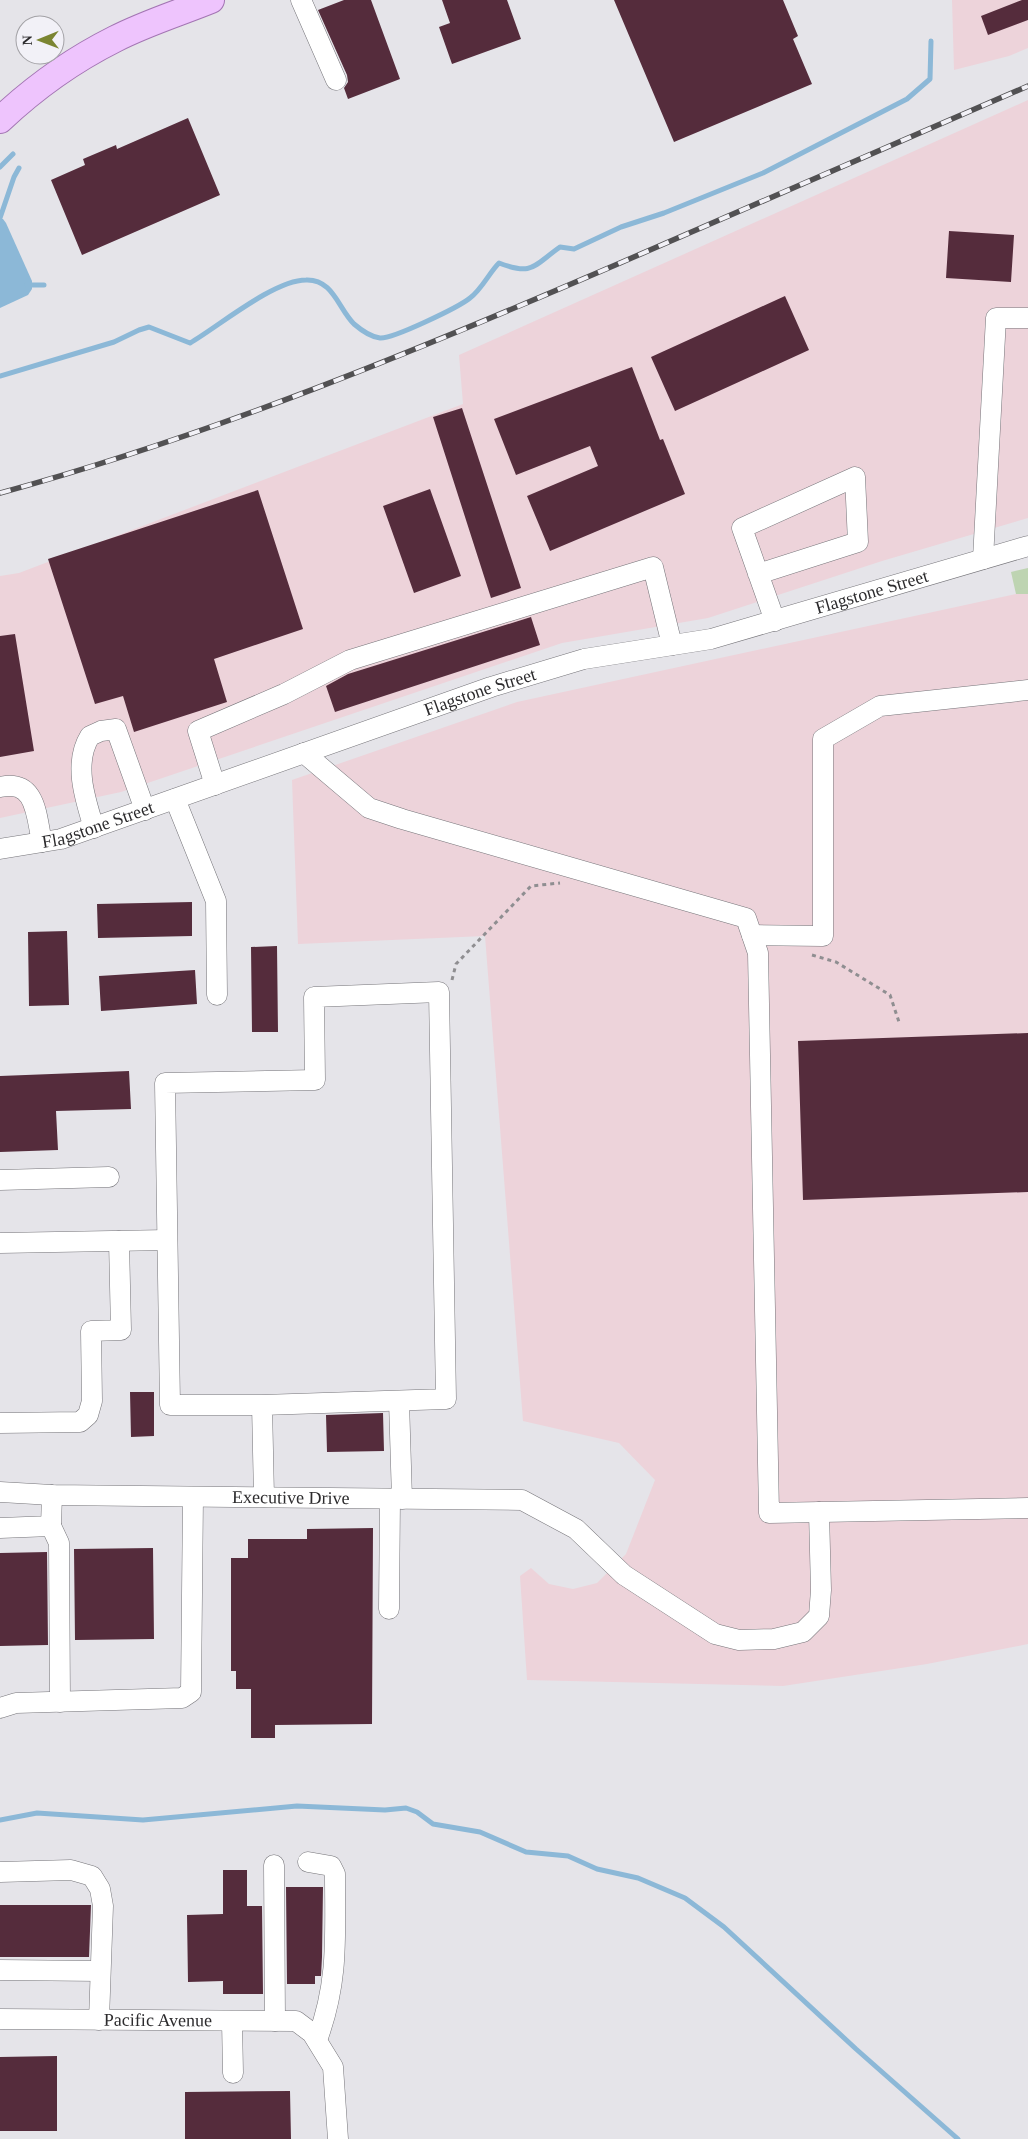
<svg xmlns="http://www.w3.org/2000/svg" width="1028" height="2139" viewBox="0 0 1028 2139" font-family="'Times New Roman',serif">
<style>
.industrial{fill:#edd3da}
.green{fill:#bed4b2}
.water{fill:#8cb8d7}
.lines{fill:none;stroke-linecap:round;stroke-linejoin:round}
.stream{stroke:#8cb8d7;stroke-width:5}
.building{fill:#552c3c}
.minor-casing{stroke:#757479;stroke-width:21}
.major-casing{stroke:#a375b3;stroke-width:28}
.path{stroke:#8f8e91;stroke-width:3;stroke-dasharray:4 4;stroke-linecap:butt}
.minor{stroke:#fff;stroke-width:20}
.major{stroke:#eec4fd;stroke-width:26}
.rail-casing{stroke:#525153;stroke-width:5.5}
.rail{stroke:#f2f1f7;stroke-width:4;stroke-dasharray:11;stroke-linecap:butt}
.labels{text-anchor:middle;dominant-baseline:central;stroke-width:5;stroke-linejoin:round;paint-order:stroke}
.street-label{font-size:18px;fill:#2c2b2d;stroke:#f2f1f7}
</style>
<rect width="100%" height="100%" fill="#e5e4e9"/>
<path class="industrial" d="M952,0H1028V48L1009,56L954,70Z
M1028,100V518L882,561L708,618L562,643L121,792L0,818V576L19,573L463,404L459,355Z
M1016,594H1028V1644L927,1664L783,1686L527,1680L520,1576L531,1568L549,1584L573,1589L597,1583L626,1554L655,1480L619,1443L523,1421L485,936L298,944L292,780L517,702Z"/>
<path class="green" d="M1028,568V594H1016L1011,572Z"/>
<path class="water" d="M0,219H3L6,223L32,281V289L28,295L0,308Z"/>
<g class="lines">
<path class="stream" d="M0,167L13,154
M0,218L14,177L19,168
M27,285H44
M0,376L114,342L139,330L149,327L190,343C219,326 274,280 306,280C333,279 338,308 354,324C361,330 371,337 380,338C393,339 459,307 470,298C482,289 489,273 499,263C533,276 533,266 560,247L574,249L621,227L664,213L763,173L907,99L930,79L931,41
M0,1820L37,1813L143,1820L297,1806L385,1810L406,1808L417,1812L433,1824L480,1832L526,1852L568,1856L597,1869L638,1878L685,1898L724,1927L856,2049L958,2139"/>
</g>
<path class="building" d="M344,0H371L400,79L348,99L344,88L348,82L347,75L318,10Z
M442,0H507L521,39L452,64L439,27L450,23Z
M614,0H783L798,36L793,39L812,84L674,142Z
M1022,0H1028V20L988,35L981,16Z
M188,118L220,195L82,255L51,180L85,165L83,159L116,145L117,149Z
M949,231L1014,235L1011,282L946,278Z
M785,296L809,350L675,411L651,357Z
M632,367L660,440L663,439L685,494L550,551L527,496L598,466L590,446L516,475L494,419Z
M462,408L521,588L491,598L433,417Z
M430,489L461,576L414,593L383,506Z
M258,490L303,629L214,659L227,702L134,732L123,696L95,704L48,559Z
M531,617L540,645L335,712L326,686L348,674Z
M15,634L34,751L0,757V636Z
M192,902V936L98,938L97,904Z
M67,931L69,1005L29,1006L28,932Z
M277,946L278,1032H252L251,947Z
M195,970L197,1004L101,1011L99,976Z
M1028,1033V1192L803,1200L798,1041Z
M129,1071L131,1109L56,1111L58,1150L0,1152V1076Z
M130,1392H154V1436L131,1437Z
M383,1413L384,1451L327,1452L326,1415Z
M373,1528L372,1724L275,1725V1738H251V1689H236V1671H231V1558H248V1539H307V1529Z
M153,1548L154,1639L75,1640L74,1549Z
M47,1552L48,1645L0,1646V1553Z
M223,1870H247V1906H262L263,1994H223V1981L188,1982L187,1915L223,1914Z
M286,1887H323L322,1957L321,1976H315V1984H287Z
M0,1905H91L89,1957H0Z
M57,2056V2131H0V2057Z
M290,2091L291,2139H185V2092Z"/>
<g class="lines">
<g class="minor-casing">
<g id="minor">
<path d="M301,0L336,80"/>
<path d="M983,559L996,318H1028"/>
<path d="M758,574L858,542L855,477L742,528L775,621"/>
<path d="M304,753L369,808L402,819L746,918L758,953L769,1513L1028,1508"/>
<path d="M215,785L198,731L284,694L350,660L653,567L672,645"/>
<path d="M0,787C37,779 36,816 42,842"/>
<path d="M175,799L216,901L217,995"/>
<path d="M94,828C85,799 73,763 90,736L101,731L116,729L145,810"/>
<path id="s1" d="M0,849L61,839L491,687L584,659L711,639L1028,546"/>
<path d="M752,935L823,936V739L880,706L1028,690"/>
<path d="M0,1180L109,1177"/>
<path d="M0,1243L167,1240"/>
<path d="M399,1401L402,1499"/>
<path d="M262,1405L446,1399L439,992L314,997L315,1080L165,1083L170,1405H262L264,1497"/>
<path d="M0,1423L80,1422L88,1415L92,1401L91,1331L121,1330L119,1241"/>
<path id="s2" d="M0,1492L52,1495L522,1500L576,1529L624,1575L715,1634L739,1640L774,1639L803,1632L819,1616L821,1590L819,1512"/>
<path d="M51,1526L59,1543L60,1702"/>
<path d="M0,1528L51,1526L52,1495"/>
<path d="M389,1609L390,1499"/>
<path d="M0,1708L16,1703L182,1698L191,1692L193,1497"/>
<path d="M308,1862L331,1866L335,1874C335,1936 339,1981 317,2040"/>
<path d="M274,1865L275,2021"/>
<path d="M0,1872L71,1870L92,1876L100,1889L103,1906L99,2020"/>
<path d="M0,1970L100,1971"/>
<path id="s3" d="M0,2019L296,2021L312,2033L333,2067L338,2139"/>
<path d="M232,2021L233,2073"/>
</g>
</g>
<g class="major-casing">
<path id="major" d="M0,120C35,87 73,60 115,39C146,23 179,13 211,0"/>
</g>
<path class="path" d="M812,955L836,962L890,995L900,1025
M452,980L456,964L531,886L560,883"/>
<use href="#minor" class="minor"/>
<use href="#major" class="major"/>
<g class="rail-casing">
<path id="rail" d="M0,493C213,435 418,350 620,263C756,204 892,145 1028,86"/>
</g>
<use href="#rail" class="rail"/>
</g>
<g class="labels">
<g class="street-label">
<text stroke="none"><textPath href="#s1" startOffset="911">Flagstone Street</textPath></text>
<text stroke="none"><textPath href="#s1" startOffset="506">Flagstone Street</textPath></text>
<text stroke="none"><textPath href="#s1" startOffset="101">Flagstone Street</textPath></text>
<text stroke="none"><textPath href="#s2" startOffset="291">Executive Drive</textPath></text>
<text stroke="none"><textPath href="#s3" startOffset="158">Pacific Avenue</textPath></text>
</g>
</g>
<g transform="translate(40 40) rotate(269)"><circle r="24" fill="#f2f1f7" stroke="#a3a2a6"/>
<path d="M0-4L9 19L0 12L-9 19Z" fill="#7b8531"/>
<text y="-8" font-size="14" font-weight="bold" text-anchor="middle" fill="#2c2b2d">N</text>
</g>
</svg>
